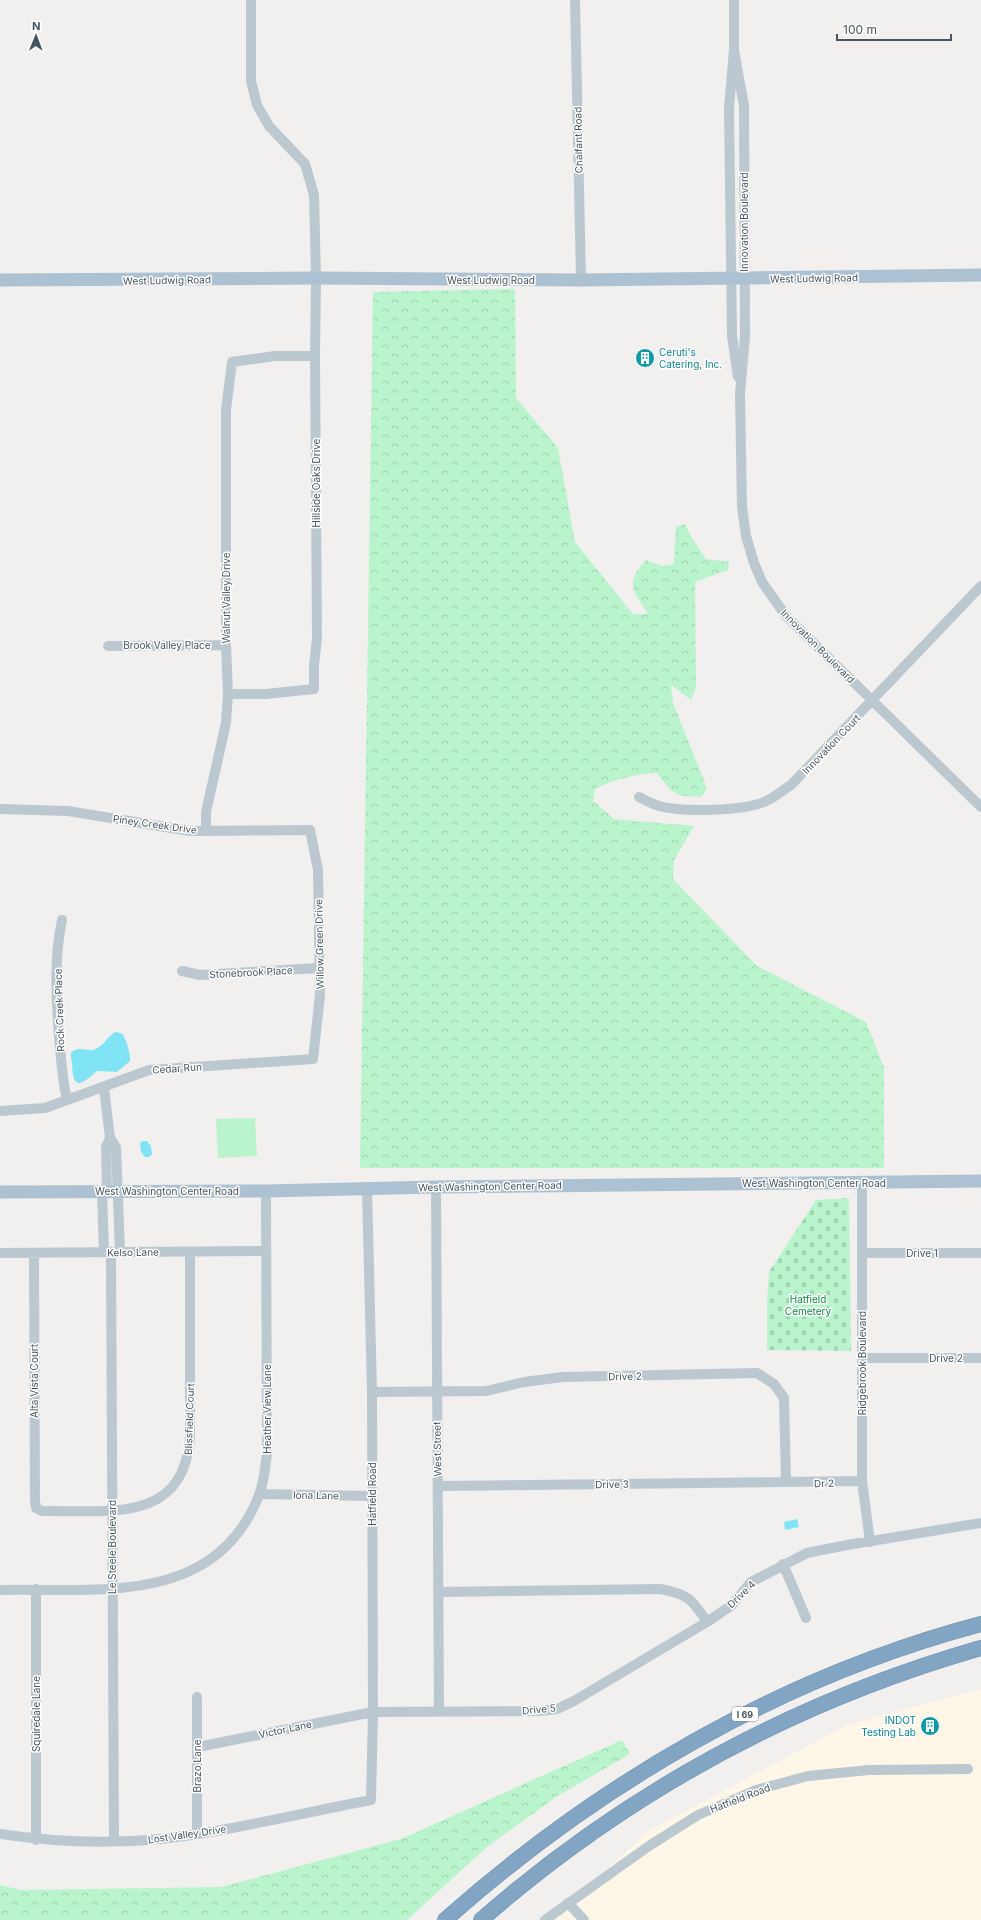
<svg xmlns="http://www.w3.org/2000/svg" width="981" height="1920" viewBox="0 0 981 1920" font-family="Inter,sans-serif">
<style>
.commercial{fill:#fef6e7}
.forest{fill:url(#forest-crowns)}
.cemetery{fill:url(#cemetery-stones)}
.park{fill:#b9f4cc}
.water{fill:#81e4f5}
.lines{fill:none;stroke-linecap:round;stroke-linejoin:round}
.highway-casing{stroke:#6d90af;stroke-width:16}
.minor{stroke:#bbc8cf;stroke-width:10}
.major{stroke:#acc1d1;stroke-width:13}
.highway{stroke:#81a5c3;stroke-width:15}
.labels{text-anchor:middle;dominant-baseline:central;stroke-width:3;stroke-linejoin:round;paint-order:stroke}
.shield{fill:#fff;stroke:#7d878e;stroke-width:1}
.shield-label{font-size:9px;font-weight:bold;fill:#45545e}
.street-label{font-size:10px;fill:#45545e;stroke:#fff}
.culture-label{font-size:10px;fill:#0d838f;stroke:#fff;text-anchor:start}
.park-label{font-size:10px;fill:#0d8843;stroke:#fff}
</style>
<defs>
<pattern id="forest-crowns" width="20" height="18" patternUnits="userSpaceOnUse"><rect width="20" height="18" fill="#b9f4cc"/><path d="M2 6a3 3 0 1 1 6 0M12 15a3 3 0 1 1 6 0" fill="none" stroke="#a0d3b2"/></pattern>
<pattern id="cemetery-stones" width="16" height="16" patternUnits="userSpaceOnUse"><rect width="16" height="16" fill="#b9f4cc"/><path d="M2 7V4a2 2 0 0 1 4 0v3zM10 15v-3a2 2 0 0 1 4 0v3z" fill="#a0d3b2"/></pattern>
</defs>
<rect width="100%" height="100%" fill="#f2efef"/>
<path class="commercial" d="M981,1689V1920H553L648,1831L847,1725Z"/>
<path class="forest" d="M515,289L516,398L558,448L575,542L633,614H648C633,590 624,584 646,560L662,566L674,564L676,527L685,524L692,538L706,559L729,562L728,570L695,582L696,688L691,700L671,685L673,703L707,788L701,797C673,796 674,795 657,773C635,774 615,779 595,789L593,801L614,819L694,826L674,860L673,879L757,966L866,1022L884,1068V1168H360L373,292Z
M622,1740L630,1754L559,1795L488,1846L407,1920H0V1885L21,1890L221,1887L401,1839Z"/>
<path class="cemetery" d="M849,1198L851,1351L767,1350V1303L769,1272L816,1200Z"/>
<path class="park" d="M255,1118L257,1156L218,1158L216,1119Z"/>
<path class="water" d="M115,1032C115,1032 121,1033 121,1033C126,1036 131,1056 130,1061L117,1072L97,1071C80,1086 73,1090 72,1064C72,1060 69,1055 72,1052C78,1046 86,1051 93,1050C102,1048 107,1037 115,1032Z
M143,1141H147L151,1146L152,1154L149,1157H145L141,1152L140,1143Z
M797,1519L799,1527L785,1530L784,1522Z"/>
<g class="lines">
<g class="highway-casing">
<path id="highway" d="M445,1920C599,1783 781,1677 981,1624
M481,1920C628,1791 793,1702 981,1648"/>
</g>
<path class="minor" d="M575,0L581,280
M734,0V50L729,108L732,336L738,377
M734,50L744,106L745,336L740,394L742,507L746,536L754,563L762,582L786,616L981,807
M108,646L226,645
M228,694H266L314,689V665L317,638L315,356L316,278L314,195L305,164L269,126L257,105L251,81V0
M639,797C645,800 652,804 659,806C681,812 747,812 768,800C776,796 783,790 791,785L981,586
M0,809L68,811L190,831L310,830L318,870L320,995L313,1059L149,1070L45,1108L0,1111
M206,831V812L226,723L228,694L226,645V410L232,362L275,356H315
M62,920C54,958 56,997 59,1036C61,1057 62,1079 67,1100
M182,971L200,975L319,968
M104,1088L110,1138L106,1147L107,1191
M110,1138L116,1147L120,1252
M862,1183V1481L870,1542
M436,1187L439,1711
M102,1191L104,1252
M0,1253L265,1251
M34,1253L35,1501L36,1508L42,1511C107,1510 183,1525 190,1438V1252
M111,1253L114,1841
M862,1253H981
M862,1358H981
M372,1392L486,1391L524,1382L563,1377L757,1373L774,1384L784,1398L786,1482
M438,1486L862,1481
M260,1494L372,1496
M783,1564L806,1618
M36,1589V1840
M0,1590C97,1588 216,1607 259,1495C264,1483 265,1467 267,1454L266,1191
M438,1592L660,1589C688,1594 692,1599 707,1622
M197,1697V1834
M198,1747L373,1712L540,1711L557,1709L574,1701L707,1622L732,1605L751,1582L807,1553L847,1545L981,1523
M0,1834C53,1842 108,1844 161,1839C231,1831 301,1813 371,1800L373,1712L372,1392L367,1188
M568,1903L584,1920
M545,1920L649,1846L698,1815L756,1790L808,1776L869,1770L968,1769"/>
<path class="major" d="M0,280L316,278L581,280L981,275
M0,1192L266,1191L436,1187L981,1181"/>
<use href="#highway" class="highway"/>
</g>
<defs>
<g id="building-disc" transform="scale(1)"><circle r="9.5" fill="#0f9aa8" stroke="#fff"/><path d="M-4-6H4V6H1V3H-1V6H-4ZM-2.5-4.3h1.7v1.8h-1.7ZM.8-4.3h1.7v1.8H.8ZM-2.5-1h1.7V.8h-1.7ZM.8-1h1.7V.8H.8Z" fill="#fff"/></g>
</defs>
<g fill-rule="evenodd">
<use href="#building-disc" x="645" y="358"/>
<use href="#building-disc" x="930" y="1726"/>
</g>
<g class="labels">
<rect class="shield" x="732" y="1707" width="26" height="14" rx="3"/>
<g class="shield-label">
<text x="745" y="1714">I 69</text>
</g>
<g class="street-label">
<text transform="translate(578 140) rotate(-91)">Chalfant Road</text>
<text transform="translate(744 222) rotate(-90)">Innovation Boulevard</text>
<text transform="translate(814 278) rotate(-1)">West Ludwig Road</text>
<text transform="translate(167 280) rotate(-1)">West Ludwig Road</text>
<text x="491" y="280">West Ludwig Road</text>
<text transform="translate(316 483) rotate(-90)">Hillside Oaks Drive</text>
<text transform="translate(226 598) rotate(-90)">Walnut Valley Drive</text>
<text x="167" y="645">Brook Valley Place</text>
<text transform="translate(818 646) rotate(45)">Innovation Boulevard</text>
<text transform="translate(831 744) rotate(-46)">Innovation Court</text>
<text transform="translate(155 824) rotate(8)">Piney Creek Drive</text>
<text transform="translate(319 944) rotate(-91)">Willow Green Drive</text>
<text transform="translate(251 972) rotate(-3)">Stonebrook Place</text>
<text transform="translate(59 1010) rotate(-92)">Rock Creek Place</text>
<text transform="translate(177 1068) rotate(-4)">Cedar Run</text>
<text x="814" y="1183">West Washington Center Road</text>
<text transform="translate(490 1186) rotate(-1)">West Washington Center Road</text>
<text x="167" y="1191">West Washington Center Road</text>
<text transform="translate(133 1252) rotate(-1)">Kelso Lane</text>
<text x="922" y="1253">Drive 1</text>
<text x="946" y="1358">Drive 2</text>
<text transform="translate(862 1363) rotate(-90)">Ridgebrook Boulevard</text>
<text transform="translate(625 1376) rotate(-1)">Drive 2</text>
<text transform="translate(34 1381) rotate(-90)">Alta Vista Court</text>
<text transform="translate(267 1409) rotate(-90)">Heather View Lane</text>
<text transform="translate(189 1419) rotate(-88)">Blissfield Court</text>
<text transform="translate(437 1449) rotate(-91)">West Street</text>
<text transform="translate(824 1483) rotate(-1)">Dr 2</text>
<text transform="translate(612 1484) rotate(-1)">Drive 3</text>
<text transform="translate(372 1494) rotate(-90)">Hatfield Road</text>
<text transform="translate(316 1495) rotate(1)">Iona Lane</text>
<text transform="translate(112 1547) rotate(-90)">Le Steele Boulevard</text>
<text transform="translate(741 1594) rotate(-44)">Drive 4</text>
<text transform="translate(539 1709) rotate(-5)">Drive 5</text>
<text transform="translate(36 1714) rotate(-90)">Squiredale Lane</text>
<text transform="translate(285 1729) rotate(-12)">Victor Lane</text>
<text transform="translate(197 1766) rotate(-90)">Brazo Lane</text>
<text transform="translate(740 1798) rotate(-21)">Hatfield Road</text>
<text transform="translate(187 1834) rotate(-8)">Lost Valley Drive</text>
</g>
<g class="culture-label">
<text x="659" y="352">Ceruti's<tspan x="659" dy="12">Catering, Inc.</tspan></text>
<text x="916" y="1720" text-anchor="end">INDOT<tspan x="916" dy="12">Testing Lab</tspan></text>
</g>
<g class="park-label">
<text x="808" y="1299">Hatfield<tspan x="808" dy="12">Cemetery</tspan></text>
</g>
</g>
<g transform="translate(36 36) rotate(1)" stroke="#ffffff" stroke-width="3" paint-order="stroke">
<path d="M0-3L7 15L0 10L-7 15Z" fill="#45545e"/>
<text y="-6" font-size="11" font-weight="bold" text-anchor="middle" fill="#45545e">N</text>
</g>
<path d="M837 34v6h114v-6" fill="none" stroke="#45545e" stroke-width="2"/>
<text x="843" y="34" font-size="12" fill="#45545e" stroke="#ffffff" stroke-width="3" paint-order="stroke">100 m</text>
</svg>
